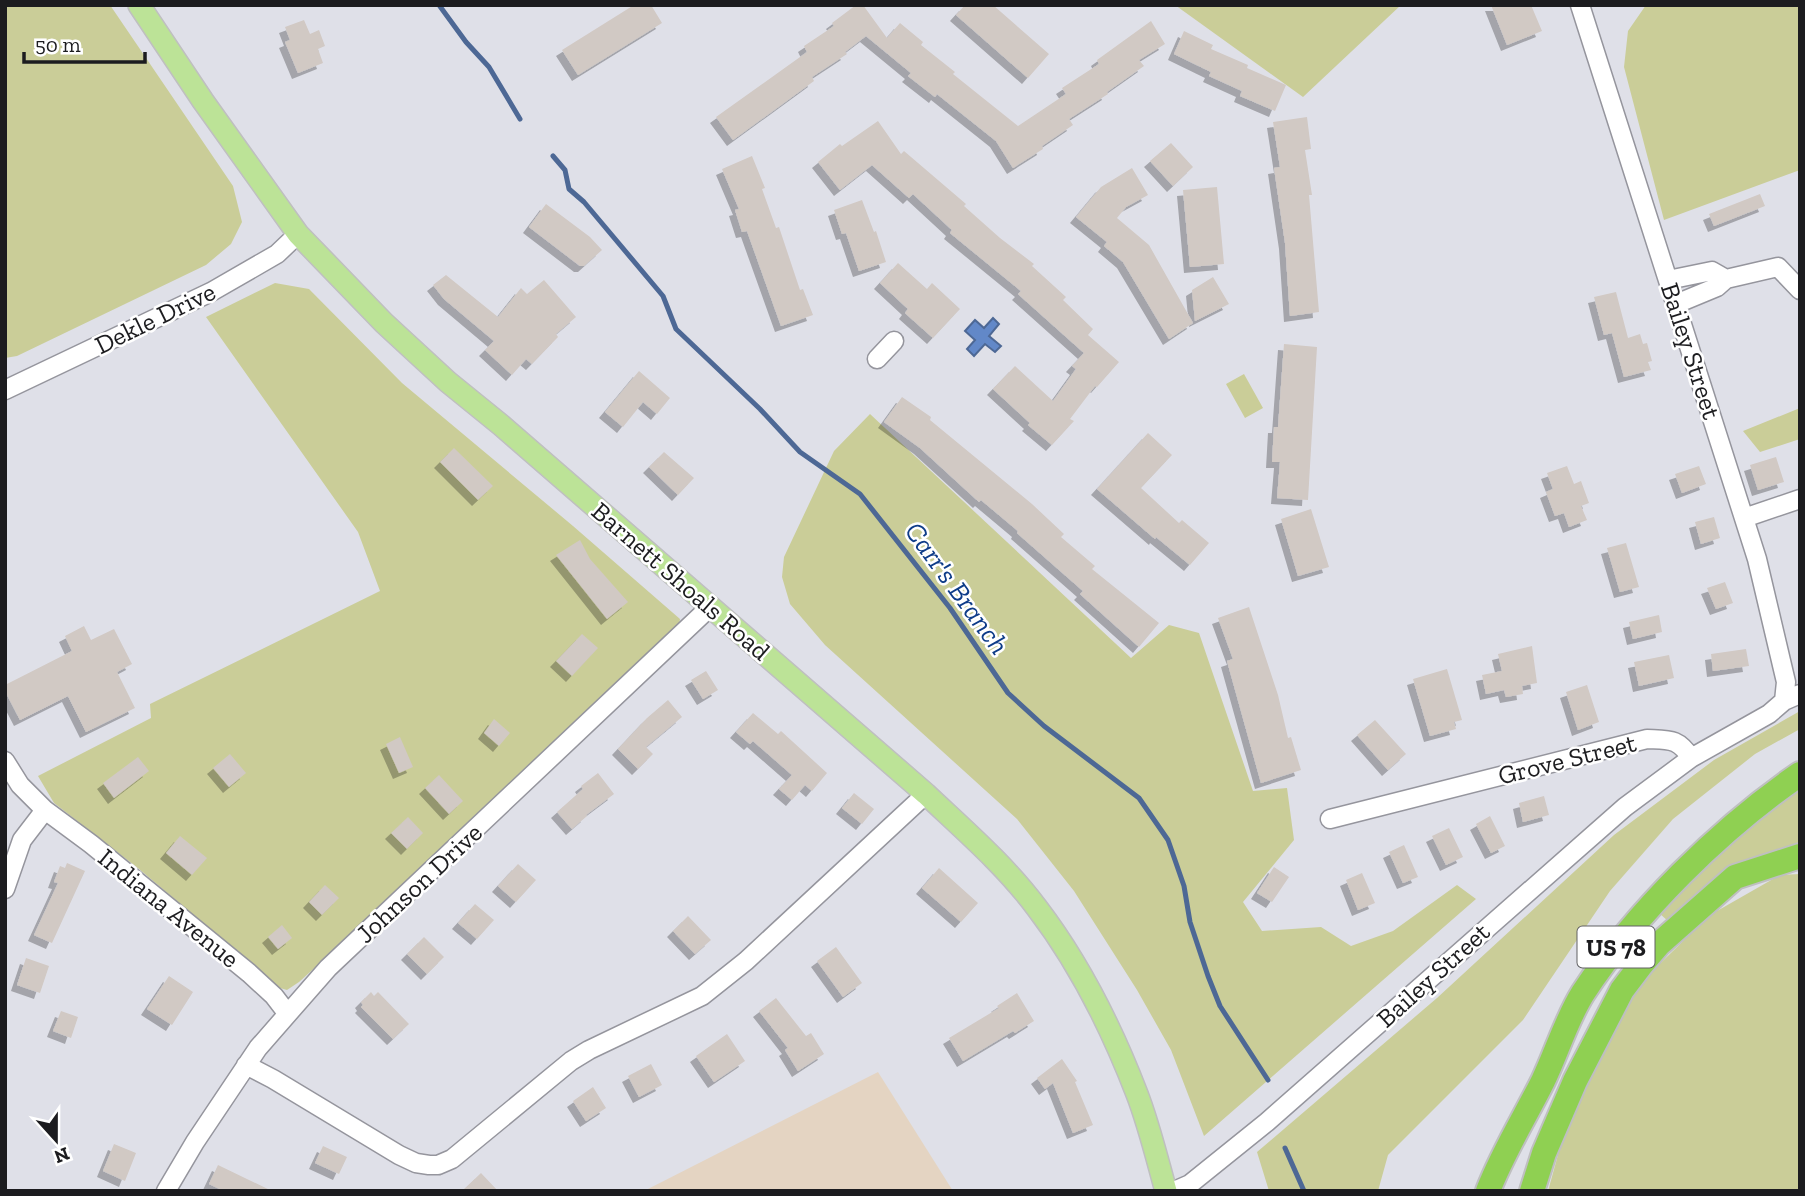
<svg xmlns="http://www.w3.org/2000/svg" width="1805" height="1196" viewBox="0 0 1805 1196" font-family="'Zilla Slab',serif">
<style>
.commercial{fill:#e4d4c2}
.green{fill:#cacd98}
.water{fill:#6288c8;stroke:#4d6895;stroke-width:2}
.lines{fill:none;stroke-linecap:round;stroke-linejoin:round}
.stream{stroke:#4d6895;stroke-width:5}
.building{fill:#d1c9c4;filter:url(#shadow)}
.minor-casing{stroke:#95959d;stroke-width:21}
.major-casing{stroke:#bfbfc0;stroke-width:24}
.highway-casing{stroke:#bfbfc0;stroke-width:28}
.minor{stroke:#fff;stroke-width:18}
.major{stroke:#bce397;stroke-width:21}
.highway{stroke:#8fd052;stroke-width:24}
.labels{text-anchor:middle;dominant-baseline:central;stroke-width:5;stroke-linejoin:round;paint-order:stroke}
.shield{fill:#fff;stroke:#606062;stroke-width:2}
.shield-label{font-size:24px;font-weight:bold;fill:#1c1c1f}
.street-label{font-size:26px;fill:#1c1c1f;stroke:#fff}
.water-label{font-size:28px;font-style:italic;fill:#0e3c88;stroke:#fff}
</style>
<defs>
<filter id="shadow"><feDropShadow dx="-6" dy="6" stdDeviation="0" flood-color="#0004"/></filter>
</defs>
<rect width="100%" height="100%" fill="#dfe0e8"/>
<path class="commercial" d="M878,1072L953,1191H644Z"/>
<path class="green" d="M5,5H110L233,186L242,222L231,244L206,265L17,356L5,358Z
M1175,5H1401L1303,97Z
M1646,5H1800V170L1664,220L1624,67L1628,31Z
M275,283L309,289L402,383L573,526L680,619L679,626L442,853L299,982L287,990L280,988L139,869L54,803L38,776L151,718L150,704L380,591L358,532L206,317Z
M1244,374L1263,408L1245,418L1226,384Z
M1800,408V439L1760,452L1743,431Z
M870,414L1131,658L1169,625L1199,633L1253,791L1287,788L1294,840L1243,902L1262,931L1321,927L1351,946L1393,931L1457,885L1476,899L1204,1136L1171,1050L1137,990L1074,891L1017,819L825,645L790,604L782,577L784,557L834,451Z
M1800,711V729L1755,754L1673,819L1610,891L1523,1020L1388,1155L1378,1191H1269L1257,1152L1437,998L1614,835L1714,760Z
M1800,785V847L1669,922L1658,912L1751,820Z
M1800,874V1191H1548L1566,1126L1640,983L1710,915L1780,875Z"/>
<path class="water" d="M993,318L999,324L989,336L1001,346L995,352L985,344L974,356L967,349L975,340L965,331L975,320L984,328Z"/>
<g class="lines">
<path class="stream" d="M439,5L466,42L489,67L520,119
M553,156L565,170L569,189L584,202L663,296L676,329L760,409L800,452L860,494L950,608L1008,693L1044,726L1139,798L1168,840L1184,886L1190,922L1208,976L1220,1006L1268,1080
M1285,1148L1304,1191"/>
</g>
<path class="building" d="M634,5H651L662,23L578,75L562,50Z
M856,5H863L887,38L900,23L923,42L921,45L955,72L953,74L1018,126L1066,94L1062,88L1099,64L1097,60L1151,21L1165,44L1139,60L1144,66L1107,92L1108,94L1069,119L1073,125L1042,146L1043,149L1013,168L996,141L937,94L935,97L908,76L911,73L866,36L845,52L847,54L812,77L814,81L733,140L716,117L807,52L804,46L834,26L832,23Z
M965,5H993L1049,54L1028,78L956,15Z
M1491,5H1531L1542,31L1507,45Z
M304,20L310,34L319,30L325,46L318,49L323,63L298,73L285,42L290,40L285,27Z
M1184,31L1213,45L1211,49L1248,65L1247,68L1286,85L1275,111L1240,96L1242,91L1209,76L1211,72L1174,54Z
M1307,117L1311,149L1305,150L1312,195H1309L1319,312L1290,316L1285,243L1274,168L1280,167L1273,122Z
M878,121L901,154L904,151L966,204L964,206L1000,238L1034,264L1032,266L1066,297L1063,300L1093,329L1088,335L1119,362L1097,387L1095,386L1070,419L1074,421L1052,445L1028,425L1030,423L993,389L1015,366L1053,401L1076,369L1072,366L1084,353L1018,294L1021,291L950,233L952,230L913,194L909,198L872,165L840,190L818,162L840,144L842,146Z
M1171,143L1193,167L1173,186L1150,161Z
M752,156L765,188L762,189L776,228L779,227L800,290L803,289L813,315L781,326L747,231L742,232L735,210L739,209L722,169Z
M1132,168L1148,195L1126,207L1117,218L1149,245L1193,323L1169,339L1123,262L1104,246L1107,242L1076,217L1101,187Z
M1217,187L1224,264L1190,267L1183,190Z
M1760,194L1765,206L1714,226L1709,214Z
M862,200L874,232L876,231L886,262L859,271L846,233L842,234L834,210Z
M546,204L590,237L602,250L584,266H580L529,227Z
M898,263L927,289L932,283L960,309L933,338L905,313L908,309L880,283Z
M446,275L498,317L521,288L527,294L544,280L576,317L556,334L558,337L532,364L526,359L512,375L485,350L494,341L444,299L433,285Z
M1213,277L1229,304L1195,321L1192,290Z
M1616,292L1628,338L1640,334L1643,344L1647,343L1652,361L1648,362L1651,370L1624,377L1612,333L1604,335L1594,297Z
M1284,344L1317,347L1308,500L1277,498L1280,462H1272L1274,427H1278Z
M639,371L670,398L657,414L643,402L623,427L605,412Z
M902,397L931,417L930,420L1032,504L1064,534L1061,537L1095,566L1092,569L1159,623L1139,647L1080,594L1083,591L1017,533L1018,531L981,500L979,502L920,448L884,422Z
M1148,433L1172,455L1141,488L1179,523L1182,520L1209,543L1190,565L1156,537L1155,539L1097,489Z
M454,448L493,486L478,500L440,462Z
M664,452L694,478L678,495L649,467Z
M1776,457L1784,482L1758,490L1750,465Z
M1567,466L1574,484L1581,481L1589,503L1581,506L1587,520L1569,527L1564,513L1555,516L1546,492L1553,489L1547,473Z
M1699,466L1706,484L1682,493L1675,474Z
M1311,509L1329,567L1298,576L1281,519Z
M1714,517L1720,538L1701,544L1695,522Z
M580,540L590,559L628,602L607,619L556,555Z
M1626,543L1639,587L1620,592L1607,548Z
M1725,582L1733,603L1716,609L1707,588Z
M1249,607L1278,695L1288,738L1291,737L1301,770L1261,783L1227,661L1233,659L1218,618Z
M1659,615L1662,632L1633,639L1629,622Z
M84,626L91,640L114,629L132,664L117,672L135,708L86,732L68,696L20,720L5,691V685L72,651L65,636Z
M582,634L598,648L572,676L556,661Z
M1532,646L1537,683L1522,686L1523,694L1506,697L1504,690L1486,694L1482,675L1502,671L1498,654Z
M1746,649L1749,666L1713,671L1711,654Z
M1669,655L1674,678L1639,686L1634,662Z
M1447,669L1462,720L1454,722L1456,729L1430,736L1413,679Z
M706,671L718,690L703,699L691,680Z
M1587,685L1599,722L1578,730L1566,692Z
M668,700L682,717L646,747L653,754L638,769L618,749L647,718Z
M753,713L778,734L781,731L827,773L812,791L805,785L792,800L779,789L792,775L753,741L750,744L736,732Z
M494,719L510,733L499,746L484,733Z
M1375,720L1406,754L1388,770L1357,735Z
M400,737L413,767L399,773L386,744Z
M230,754L246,773L229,787L213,768Z
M138,757L149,771L114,798L103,783Z
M598,773L614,794L586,815L587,816L572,829L557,812L583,789L581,786Z
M439,775L463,801L449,814L425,788Z
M854,793L874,809L862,824L842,808Z
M1544,796L1549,815L1523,822L1519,803Z
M1490,816L1505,846L1491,853L1476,824Z
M408,817L423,833L407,849L391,833Z
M1449,828L1463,857L1446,865L1432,836Z
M180,836L207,858L192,875L166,853Z
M1404,845L1418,877L1403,883L1389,852Z
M67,863L85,871L52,943L34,935L58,883L54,882L60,866L65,868Z
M518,864L536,880L516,902L498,886Z
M1274,867L1289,877L1272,902L1257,893Z
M939,868L978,903L961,922L922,888Z
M1362,873L1375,903L1358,910L1346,880Z
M325,885L339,898L322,915L309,902Z
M475,904L494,920L477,939L458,923Z
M688,916L711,940L695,954L673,931Z
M282,925L292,938L278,949L268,937Z
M424,937L444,957L427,974L407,954Z
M836,947L862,983L843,997L817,961Z
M26,958L49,966L40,993L17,985Z
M169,976L193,992L172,1025L147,1009Z
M371,992L374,996L378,992L409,1024L393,1039L361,1007L363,1005L361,1002Z
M1017,993L1034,1021L1015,1033L1013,1031L963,1061L949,1038L999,1008L997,1006Z
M776,998L806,1036L811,1033L824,1054L798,1071L785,1050L788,1048L759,1011Z
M61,1011L78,1017L71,1038L53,1031Z
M727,1034L745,1061L714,1082L696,1056Z
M1062,1059L1077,1081L1075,1082L1093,1125L1073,1133L1053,1083L1045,1089L1037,1078Z
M651,1064L662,1085L639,1097L628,1076Z
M593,1087L606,1108L586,1121L573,1101Z
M114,1144L136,1153L125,1181L103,1171Z
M323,1146L347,1157L339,1174L315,1163Z
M218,1165L272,1191H224L209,1184Z
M481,1173L498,1191H462Z"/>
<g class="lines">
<g class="minor-casing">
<path id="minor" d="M1580,5L1757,559L1786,682L1784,701
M1668,280L1712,271L1726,279
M1676,304L1717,287L1726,279L1778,267L1800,290
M877,359L894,341
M5,390L211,292L277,254L298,234
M1744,518L1800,499
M5,761L20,785L45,810
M1330,819L1647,739C1670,740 1678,738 1691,758
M5,889L22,840L45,810L91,844L249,973L274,996L287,1013
M246,1065L273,1079L399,1155L416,1163L429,1165H438L452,1159L571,1061L589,1050L702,996L746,961L926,794
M166,1191L195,1142L258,1048L328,968L710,607
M1174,1191L1190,1184L1267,1122L1625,807L1691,758L1769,714L1784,701L1800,694"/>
</g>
<g class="major-casing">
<path id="major" d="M139,5L203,101L298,234L384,323L448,382L501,425L926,794C964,830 1005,865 1037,908C1079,963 1112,1029 1137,1094C1149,1125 1157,1159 1166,1191"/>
</g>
<g class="highway-casing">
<path id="highway" d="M1488,1191C1503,1152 1525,1117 1543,1081C1557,1052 1566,1020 1583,993C1636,912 1720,829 1800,774
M1532,1191L1544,1153L1575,1081L1622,990L1641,965L1659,944L1735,877L1800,856"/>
</g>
<use href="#minor" class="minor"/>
<use href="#major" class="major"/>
<use href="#highway" class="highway"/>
</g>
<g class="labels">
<rect class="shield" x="1577.5" y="926.5" width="77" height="41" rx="5"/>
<g class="shield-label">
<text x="1616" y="947">US 78</text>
</g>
<g class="street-label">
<text transform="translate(155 318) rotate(-26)">Dekle Drive</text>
<text transform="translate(1691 351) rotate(72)">Bailey Street</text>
<text transform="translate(681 581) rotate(41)">Barnett Shoals Road</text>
<text transform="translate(1567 759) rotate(-14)">Grove Street</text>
<text transform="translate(419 883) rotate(-43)">Johnson Drive</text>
<text transform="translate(169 908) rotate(39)">Indiana Avenue</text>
<text transform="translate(1433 975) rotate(-42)">Bailey Street</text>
</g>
<g class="water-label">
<text transform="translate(957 588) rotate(54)">Carr's Branch</text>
</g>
</g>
<rect width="1805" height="1196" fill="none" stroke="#1c1c1f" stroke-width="14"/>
<g transform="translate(56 1140) rotate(159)" stroke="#ffffff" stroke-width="5" paint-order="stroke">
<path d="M0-5L12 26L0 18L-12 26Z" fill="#1c1c1f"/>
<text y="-10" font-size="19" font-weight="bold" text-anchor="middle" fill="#1c1c1f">N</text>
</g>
<path d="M24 52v10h121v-10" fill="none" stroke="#1c1c1f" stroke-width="3.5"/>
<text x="35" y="52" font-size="21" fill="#1c1c1f" stroke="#ffffff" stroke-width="5" paint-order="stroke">50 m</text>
</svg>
